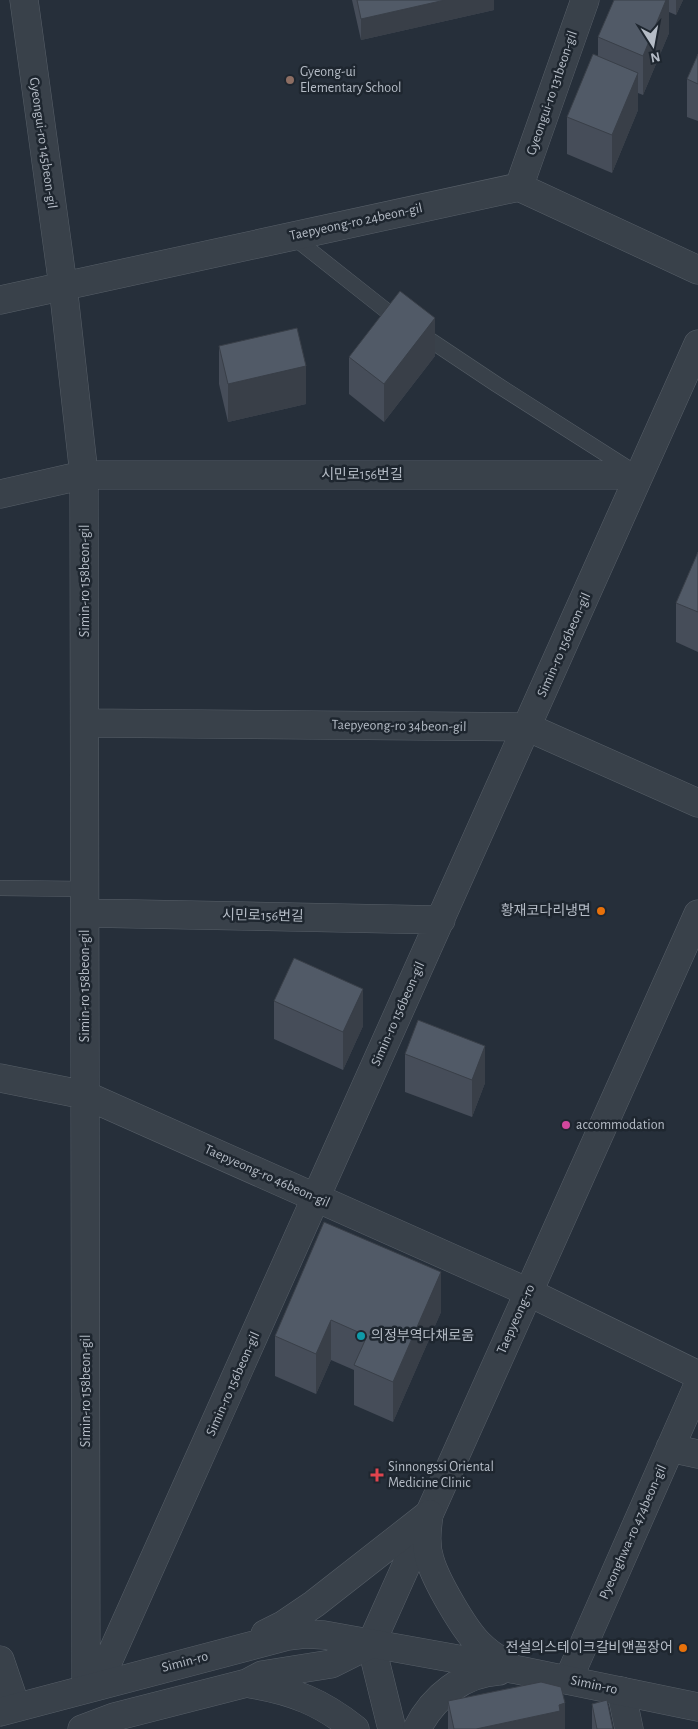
<svg xmlns="http://www.w3.org/2000/svg" width="698" height="1729" viewBox="0 0 698 1729" font-family="'Alegreya Sans','Noto Sans KR',sans-serif">
<style>
.lines{fill:none;stroke-linecap:round;stroke-linejoin:round}
.service-casing{stroke:#575f68;stroke-width:16}
.minor-casing{stroke:#575f68;stroke-width:29}
.tertiary-casing{stroke:#575f68;stroke-width:29}
.service{stroke:#39414a;stroke-width:15}
.minor{stroke:#39414a;stroke-width:28}
.tertiary{stroke:#39414a;stroke-width:28}
.wall{fill:#464d59}
.shaded-wall{fill:#393f48}
.building{fill:#515a67;stroke:#393f48}
.education-dot{fill:#8d6e63;stroke:#1e262f;stroke-width:2}
.food-dot{fill:#e8710a;stroke:#1e262f;stroke-width:2}
.hotel-dot{fill:#d1479c;stroke:#1e262f;stroke-width:2}
.culture-dot{fill:#0f9aa8;stroke:#1e262f;stroke-width:2}
.health-dot{fill:#e0444e;stroke:#1e262f;stroke-width:2}
.labels{text-anchor:middle;dominant-baseline:central;stroke-width:5;stroke-linejoin:round;paint-order:stroke}
.poi-label{font-size:14px;fill:#b5bcc6;stroke:#1e262f;text-anchor:start}
.street-label{font-size:14px;fill:#b5bcc6;stroke:#1e262f}
</style>
<rect width="100%" height="100%" fill="#262f3a"/>
<g class="lines">
<g class="service-casing">
<path id="service" d="M292,236L388,312L496,384L634,472
M0,888L85,889"/>
</g>
<g class="minor-casing">
<path id="minor" d="M24,0L63,286L84,475L86,1688
M519,187L585,0
M0,300L519,187L698,270
M0,494L84,475H639
M85,723L527,727L698,803
M85,913L441,920
M0,1078L85,1095L528,1292L698,1375
M670,1448L698,1454
M0,1660L16,1707
M568,1680L698,1385
M98,1684L698,344
M621,1691L629,1729
M392,1729L371,1644L698,914"/>
</g>
<g class="tertiary-casing">
<path id="tertiary" d="M429,1514C427,1530 425,1545 430,1560C436,1581 464,1629 479,1644C487,1652 497,1659 507,1664
M265,1634L283,1625L314,1604L429,1514
M251,1684C293,1691 321,1702 355,1729
M0,1712L288,1636L305,1634L324,1635L518,1670L698,1707
M82,1729L114,1717L247,1683L262,1675L331,1664L371,1644
M417,1729C433,1697 463,1673 499,1671"/>
</g>
<use href="#service" class="service"/>
<use href="#minor" class="minor"/>
<use href="#tertiary" class="tertiary"/>
</g>
<path class="wall" d="M352,0H494V10L361,40Z
M614,0H683L676,15L669,12V33L643,95L638,93V110L612,173L567,154V117L598,57V37Z
M698,54V121L687,117V79Z
M219,346L306,404L228,422L219,384Z
M435,356L384,422L349,394V357Z
M698,552V652L676,642V603Z
M274,1001L363,1026L343,1070L274,1039Z
M405,1054L485,1083L472,1117L405,1092Z
M324,1222L441,1312L393,1422L354,1405V1370L331,1360L316,1394L275,1376V1336Z
M448,1701L565,1729H448Z
M592,1704L613,1729H592Z"/>
<path class="shaded-wall" d="M445,0H494V10L361,40V19Z
M666,0H669V33L643,95V56Z
M676,0H683L676,15Z
M638,73V110L612,173V135Z
M435,318V356L384,422V384Z
M306,366V404L228,422V384Z
M363,989V1026L343,1070V1032Z
M485,1046V1083L472,1117V1080Z
M441,1272V1312L393,1422V1382Z
M331,1320V1360L316,1394V1354Z
M565,1703V1729H476Z"/>
<path class="building" d="M357,0H445L361,19Z
M614,0H666L643,56L598,37Z
M593,54L638,73L612,135L567,117Z
M698,54V84L687,79Z
M400,291L435,318L384,384L349,357Z
M297,328L306,366L228,384L219,346Z
M698,552V612L676,603Z
M294,958L363,989L343,1032L274,1001Z
M418,1020L485,1046L472,1080L405,1054Z
M324,1222L441,1272L393,1382L354,1365L367,1336L331,1320L316,1354L275,1336Z
M541,1682L561,1687L565,1703L559,1705L560,1711L476,1729H454L448,1701Z
M607,1700L613,1729H597L592,1704Z"/>
<circle class="education-dot" cx="290" cy="80" r="5"/>
<g class="food-dot">
<circle cx="601" cy="911" r="5"/>
<circle cx="683" cy="1648" r="5"/>
</g>
<circle class="hotel-dot" cx="566" cy="1125" r="5"/>
<circle class="culture-dot" cx="361" cy="1336" r="5"/>
<path class="health-dot" d="M374.5 1467.5h5v5h5v5h-5v5h-5v-5h-5v-5h5z"/>
<g class="labels">
<g class="poi-label">
<text x="300" y="72">Gyeong-ui<tspan x="300" dy="16">Elementary School</tspan></text>
<text x="591" y="911" text-anchor="end">황재코다리냉면</text>
<text x="576" y="1125">accommodation</text>
<text x="371" y="1336">의정부역다채로움</text>
<text x="388" y="1467">Sinnongssi Oriental<tspan x="388" dy="16">Medicine Clinic</tspan></text>
<text x="673" y="1648" text-anchor="end">전설의스테이크갈비앤꼼장어</text>
</g>
<g class="street-label">
<text transform="translate(552 93) rotate(-71)">Gyeongui-ro 131beon-gil</text>
<text transform="translate(43 143) rotate(82)">Gyeongui-ro 145beon-gil</text>
<text transform="translate(356 222) rotate(-12)">Taepyeong-ro 24beon-gil</text>
<text x="362" y="475">시민로156번길</text>
<text transform="translate(85 581) rotate(-90)">Simin-ro 158beon-gil</text>
<text transform="translate(564 645) rotate(-66)">Simin-ro 156beon-gil</text>
<text transform="translate(399 726) rotate(1)">Taepyeong-ro 34beon-gil</text>
<text transform="translate(263 916) rotate(1)">시민로156번길</text>
<text transform="translate(85 986) rotate(-90)">Simin-ro 158beon-gil</text>
<text transform="translate(398 1014) rotate(-66)">Simin-ro 156beon-gil</text>
<text transform="translate(267 1176) rotate(24)">Taepyeong-ro 46beon-gil</text>
<text transform="translate(516 1319) rotate(-66)">Taepyeong-ro</text>
<text transform="translate(233 1384) rotate(-66)">Simin-ro 156beon-gil</text>
<text transform="translate(86 1391) rotate(-90)">Simin-ro 158beon-gil</text>
<text transform="translate(633 1532) rotate(-66)">Pyeonghwa-ro 474beon-gil</text>
<text transform="translate(185 1662) rotate(-15)">Simin-ro</text>
<text transform="translate(594 1685) rotate(12)">Simin-ro</text>
</g>
</g>
<g transform="translate(653 45) rotate(169)" stroke="#1e262f" stroke-width="4" paint-order="stroke">
<path d="M0-4L9 19L0 12L-9 19Z" fill="#b5bcc6"/>
<text y="-8" font-size="14" font-weight="bold" text-anchor="middle" fill="#b5bcc6">N</text>
</g>
</svg>
